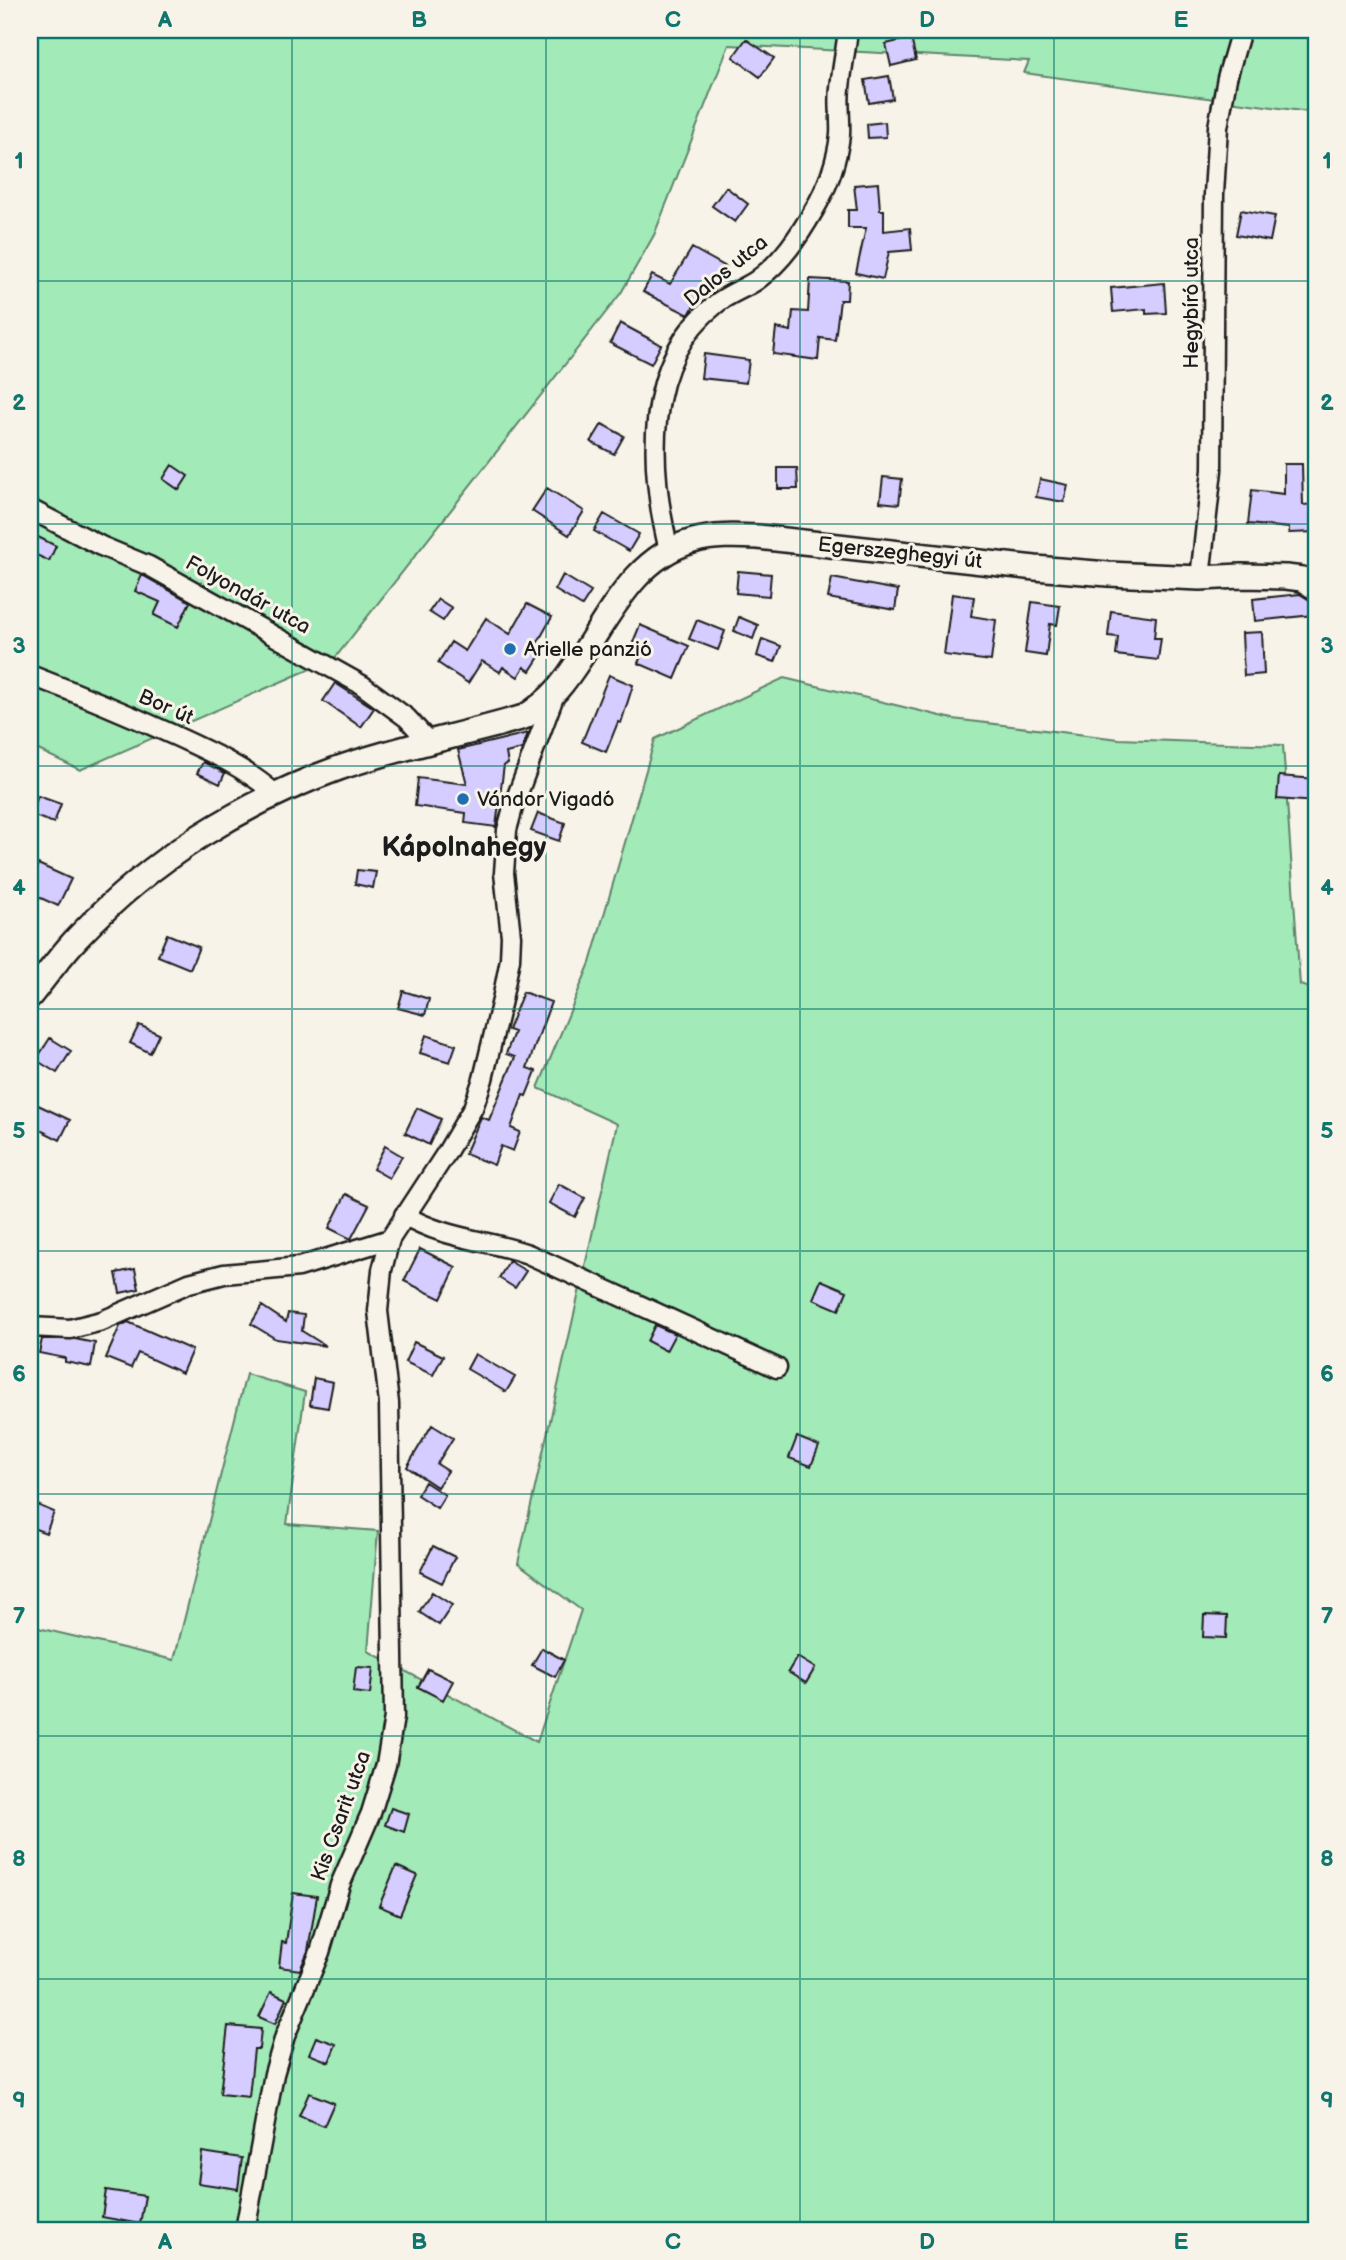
<svg xmlns="http://www.w3.org/2000/svg" width="1346" height="2260" viewBox="0 0 1346 2260" font-family="'Balsamiq Sans',sans-serif">
<style>
.green{fill:#a2eab8;stroke:#5f836a;stroke-width:2}
.building{fill:#d5ccff;stroke:#1c1c1c;stroke-width:2}
.lines{fill:none;stroke-linecap:round;stroke-linejoin:round}
.street-casing{stroke:#1c1c1c;stroke-width:23}
.secondary-casing{stroke:#1c1c1c;stroke-width:28}
.street{stroke:#f7f3e8;stroke-width:18}
.secondary{stroke:#f7f3e8;stroke-width:23}
.grid{fill:none;stroke:#0f766e;stroke-width:2;stroke-opacity:0.55}
.poi-dot{fill:#1f6fb2;stroke:#f7f3e8;stroke-width:2.5}
.labels{text-anchor:middle;dominant-baseline:central;stroke-width:6;stroke-linejoin:round;paint-order:stroke}
.street-label{font-size:21px;fill:#1c1c1c;stroke:#f7f3e8}
.poi-label{font-size:21px;fill:#1c1c1c;stroke:#f7f3e8;text-anchor:start}
.district-label{font-size:28px;font-weight:bold;fill:#1c1c1c;stroke:#f7f3e8}
.neatline{fill:none;stroke:#0f766e;stroke-width:2.5}
.grid-label{font-size:23px;text-anchor:middle;font-weight:bold;fill:#0f766e}
</style>
<rect width="100%" height="100%" fill="#f7f3e8"/>
<filter id="ink" filterUnits="userSpaceOnUse"><feTurbulence type="fractalNoise" baseFrequency=".0143" numOctaves="2"/><feDisplacementMap in="SourceGraphic" scale="14" xChannelSelector="R" yChannelSelector="G"/><feConvolveMatrix kernelMatrix="1 2 1 2 8 2 1 2 1" color-interpolation-filters="sRGB"/></filter>
<g filter="url(#ink)">
<path class="green" d="M30,30H1316V113L1024,73L1029,61L729,45L654,235L621,293L324,672L317,666L80,770L30,746Z
M784,678L953,719L1119,739L1283,745L1300,985L1316,990V2230H30V1626L174,1660L246,1374L305,1392L287,1524L378,1531L368,1651L537,1742L581,1610L518,1563L617,1124L538,1088L590,963L655,739Z"/>
<path class="building" d="M911,38L916,60L891,66L886,44Z
M746,39L774,58L760,77L733,57Z
M889,76L893,99L869,103L865,80Z
M885,122L886,137L868,138L867,124Z
M878,183L880,210H884V231L910,228L912,250L889,252L883,279L856,273L866,228H848V210H857L854,185Z
M726,187L748,204L735,222L712,206Z
M1241,210L1275,216L1270,241L1236,235Z
M692,248L726,267L717,284L708,279L689,315L643,292L652,275L670,284Z
M810,279L848,281L847,300H840L835,340L820,338L818,360L773,354L776,328L791,331L793,311L808,312Z
M1164,283L1166,313L1146,314V309L1113,312L1111,288Z
M620,323L661,345L651,364L610,343Z
M704,354L749,360L746,383L701,378Z
M602,424L624,436L614,454L591,442Z
M1284,464H1302L1303,505L1316,504V532L1289,533V528L1248,524L1252,490L1284,494Z
M172,465L188,476L179,490L163,479Z
M778,468H797L798,489H778Z
M883,477L902,479L899,504L880,502Z
M1040,479L1068,485L1064,502L1036,497Z
M547,488L584,511L569,535L532,511Z
M604,514L639,534L629,551L594,531Z
M36,536L56,546L49,561L30,552Z
M738,571L771,574L769,596L736,593Z
M142,575L190,602L178,627L154,615L160,602L135,591Z
M563,575L591,592L582,606L555,590Z
M832,578L898,590L895,610L828,598Z
M952,594L974,597L971,616L996,620L991,661L944,655Z
M1300,594L1311,601L1313,615L1255,621L1253,599Z
M438,599L452,608L443,621L429,612Z
M1032,602L1060,606L1057,625L1050,624L1046,656L1025,653Z
M527,604L552,617L534,649L541,654L530,671L524,667L518,677L503,667L500,672L482,661L468,683L438,663L451,642L465,651L486,618L510,634Z
M1111,611L1156,617L1154,638H1161L1158,660L1116,655L1118,637L1108,636Z
M739,617L758,625L753,639L734,631Z
M697,620L725,631L718,650L689,639Z
M640,625L689,646L675,679L638,663L645,647L633,642Z
M1262,632L1264,674L1244,676L1242,633Z
M762,639L781,646L775,662L757,656Z
M609,675L633,685L621,723L618,722L606,752L582,742Z
M335,683L374,708L361,727L323,701Z
M528,733L522,749L506,753L508,764L504,765L496,827L465,823L466,813L415,806L418,778L467,784L458,750Z
M203,762L225,773L220,784L197,773Z
M1279,776L1316,779V802L1277,799Z
M38,796L61,804L54,823L31,815Z
M538,813L565,823L559,841L531,831Z
M38,864L71,879L58,906L30,893V882Z
M357,870L376,872L373,888L355,884Z
M167,934L199,947L190,969L158,956Z
M403,991L429,999L425,1015L398,1008Z
M523,992L551,1002L527,1068L536,1071L526,1096L523,1095L511,1128L520,1132L513,1151L501,1146L494,1165L465,1154L481,1117L489,1120L515,1057L506,1054L514,1032L508,1030Z
M139,1025L159,1034L150,1053L130,1043Z
M426,1035L456,1045L450,1062L420,1053Z
M50,1038L71,1051L57,1073L36,1060Z
M38,1105L70,1120L60,1140L30,1125Z
M417,1108L441,1119L429,1145L405,1133Z
M385,1146L402,1156L389,1178L373,1169Z
M559,1184L585,1198L575,1217L549,1203Z
M346,1194L369,1205L351,1239L329,1228Z
M420,1249L456,1267L441,1299L404,1281Z
M509,1261L526,1271L515,1288L499,1278Z
M135,1269L139,1289L120,1293L116,1273Z
M821,1280L847,1291L839,1310L813,1299Z
M262,1306L286,1322L288,1313L304,1315L302,1331L326,1346L276,1339L251,1324Z
M128,1322L192,1350L182,1373L138,1353L131,1368L106,1358L120,1326Z
M655,1325L675,1334L666,1351L647,1341Z
M42,1339H75L95,1343L91,1367L65,1362V1358L39,1353Z
M414,1342L443,1356L433,1375L405,1362Z
M475,1354L515,1377L506,1392L467,1369Z
M314,1378L333,1382L328,1408L310,1405Z
M432,1425L453,1438L437,1464L448,1471L437,1487L407,1467Z
M797,1437L819,1446L811,1466L789,1458Z
M425,1482L445,1495L437,1508L417,1495Z
M35,1504L54,1512L46,1533L30,1527V1518Z
M433,1546L455,1557L442,1583L420,1572Z
M432,1592L452,1605L439,1625L419,1612Z
M1204,1615L1227,1616L1226,1638L1203,1637Z
M542,1648L564,1660L555,1677L532,1665Z
M797,1657L815,1668L806,1683L788,1672Z
M356,1667L373,1668L370,1694L353,1692Z
M428,1669L453,1681L443,1700L418,1687Z
M391,1808L409,1814L404,1832L385,1825Z
M396,1866L417,1875L400,1915L379,1906Z
M293,1893L317,1896L308,1951L300,1970L279,1967L282,1942L286,1943Z
M271,1992L286,1999L275,2024L259,2017Z
M228,2026L261,2029L259,2049H254L249,2097L220,2094Z
M316,2037L336,2044L329,2062L309,2054Z
M309,2093L334,2103L324,2126L299,2116Z
M202,2152L242,2158L238,2189L198,2183Z
M106,2190L145,2196L140,2224L102,2217Z"/>
<g class="lines">
<g class="street-casing">
<path id="street" d="M30,509L101,546L149,566L362,685L407,718L430,743
M669,550C649,469 642,361 716,304C728,294 744,289 757,280C782,262 799,236 814,210C827,188 837,161 840,135C841,120 838,103 840,88C842,68 846,49 848,30
M1200,578L1212,470L1214,194L1218,127L1227,78L1241,30
M30,675C77,693 123,712 169,733C206,750 245,767 275,794
M404,1215C445,1239 484,1239 528,1254L777,1368
M30,1327L70,1329L102,1321L189,1283L224,1274L299,1267L390,1239
M245,2230L274,2074L285,2036L320,1952L340,1885L371,1813L386,1765L394,1717L389,1403L378,1311L382,1270L390,1239L447,1152L473,1108L483,1079L502,1000L510,959L511,936L504,873L507,830L514,804L555,694"/>
</g>
<g class="secondary-casing">
<path id="secondary" d="M30,996C47,975 62,953 81,934C152,859 242,803 339,768C399,747 463,735 524,717C552,700 565,682 583,654C612,610 638,556 693,541C713,535 737,536 758,537L1035,568L1108,574L1200,578L1241,576L1286,577L1302,579L1316,588"/>
</g>
<use href="#street" class="street"/>
<use href="#secondary" class="secondary"/>
</g>
</g>
<path class="grid" d="M292,30V2230M546,30V2230M800,30V2230M1054,30V2230M30,281H1316M30,524H1316M30,766H1316M30,1009H1316M30,1251H1316M30,1494H1316M30,1736H1316M30,1979H1316"/>
<g class="poi-dot">
<circle cx="510" cy="649" r="7"/>
<circle cx="463" cy="799" r="7"/>
</g>
<g class="labels">
<g class="street-label">
<text transform="translate(726 271) rotate(-39)">Dalos utca</text>
<text transform="translate(1191 303) rotate(-90)">Hegybíró utca</text>
<text transform="translate(900 553) rotate(6)">Egerszeghegyi út</text>
<text transform="translate(248 595) rotate(29)">Folyondár utca</text>
<text transform="translate(166 707) rotate(24)">Bor út</text>
<text transform="translate(341 1816) rotate(-70)">Kis Csarit utca</text>
</g>
<g class="poi-label">
<text x="524" y="649">Arielle panzió</text>
<text x="477" y="799">Vándor Vigadó</text>
</g>
<g class="district-label">
<text x="464" y="847">Kápolnahegy</text>
</g>
</g>
<rect width="1346" height="2260" fill="none" stroke="#f7f3e8" stroke-width="77"/>
<rect x="38" y="38" width="1270" height="2184" class="neatline"/>
<g class="grid-label">
<text x="165" y="27">A</text>
<text x="419" y="27">B</text>
<text x="673" y="27">C</text>
<text x="927" y="27">D</text>
<text x="1181" y="27">E</text>
<text x="19" y="168">1</text>
<text x="1327" y="168">1</text>
<text x="19" y="410">2</text>
<text x="1327" y="410">2</text>
<text x="19" y="653">3</text>
<text x="1327" y="653">3</text>
<text x="19" y="895">4</text>
<text x="1327" y="895">4</text>
<text x="19" y="1138">5</text>
<text x="1327" y="1138">5</text>
<text x="19" y="1381">6</text>
<text x="1327" y="1381">6</text>
<text x="19" y="1623">7</text>
<text x="1327" y="1623">7</text>
<text x="19" y="1866">8</text>
<text x="1327" y="1866">8</text>
<text x="19" y="2108">9</text>
<text x="1327" y="2108">9</text>
<text x="165" y="2249">A</text>
<text x="419" y="2249">B</text>
<text x="673" y="2249">C</text>
<text x="927" y="2249">D</text>
<text x="1181" y="2249">E</text>
</g>
</svg>
